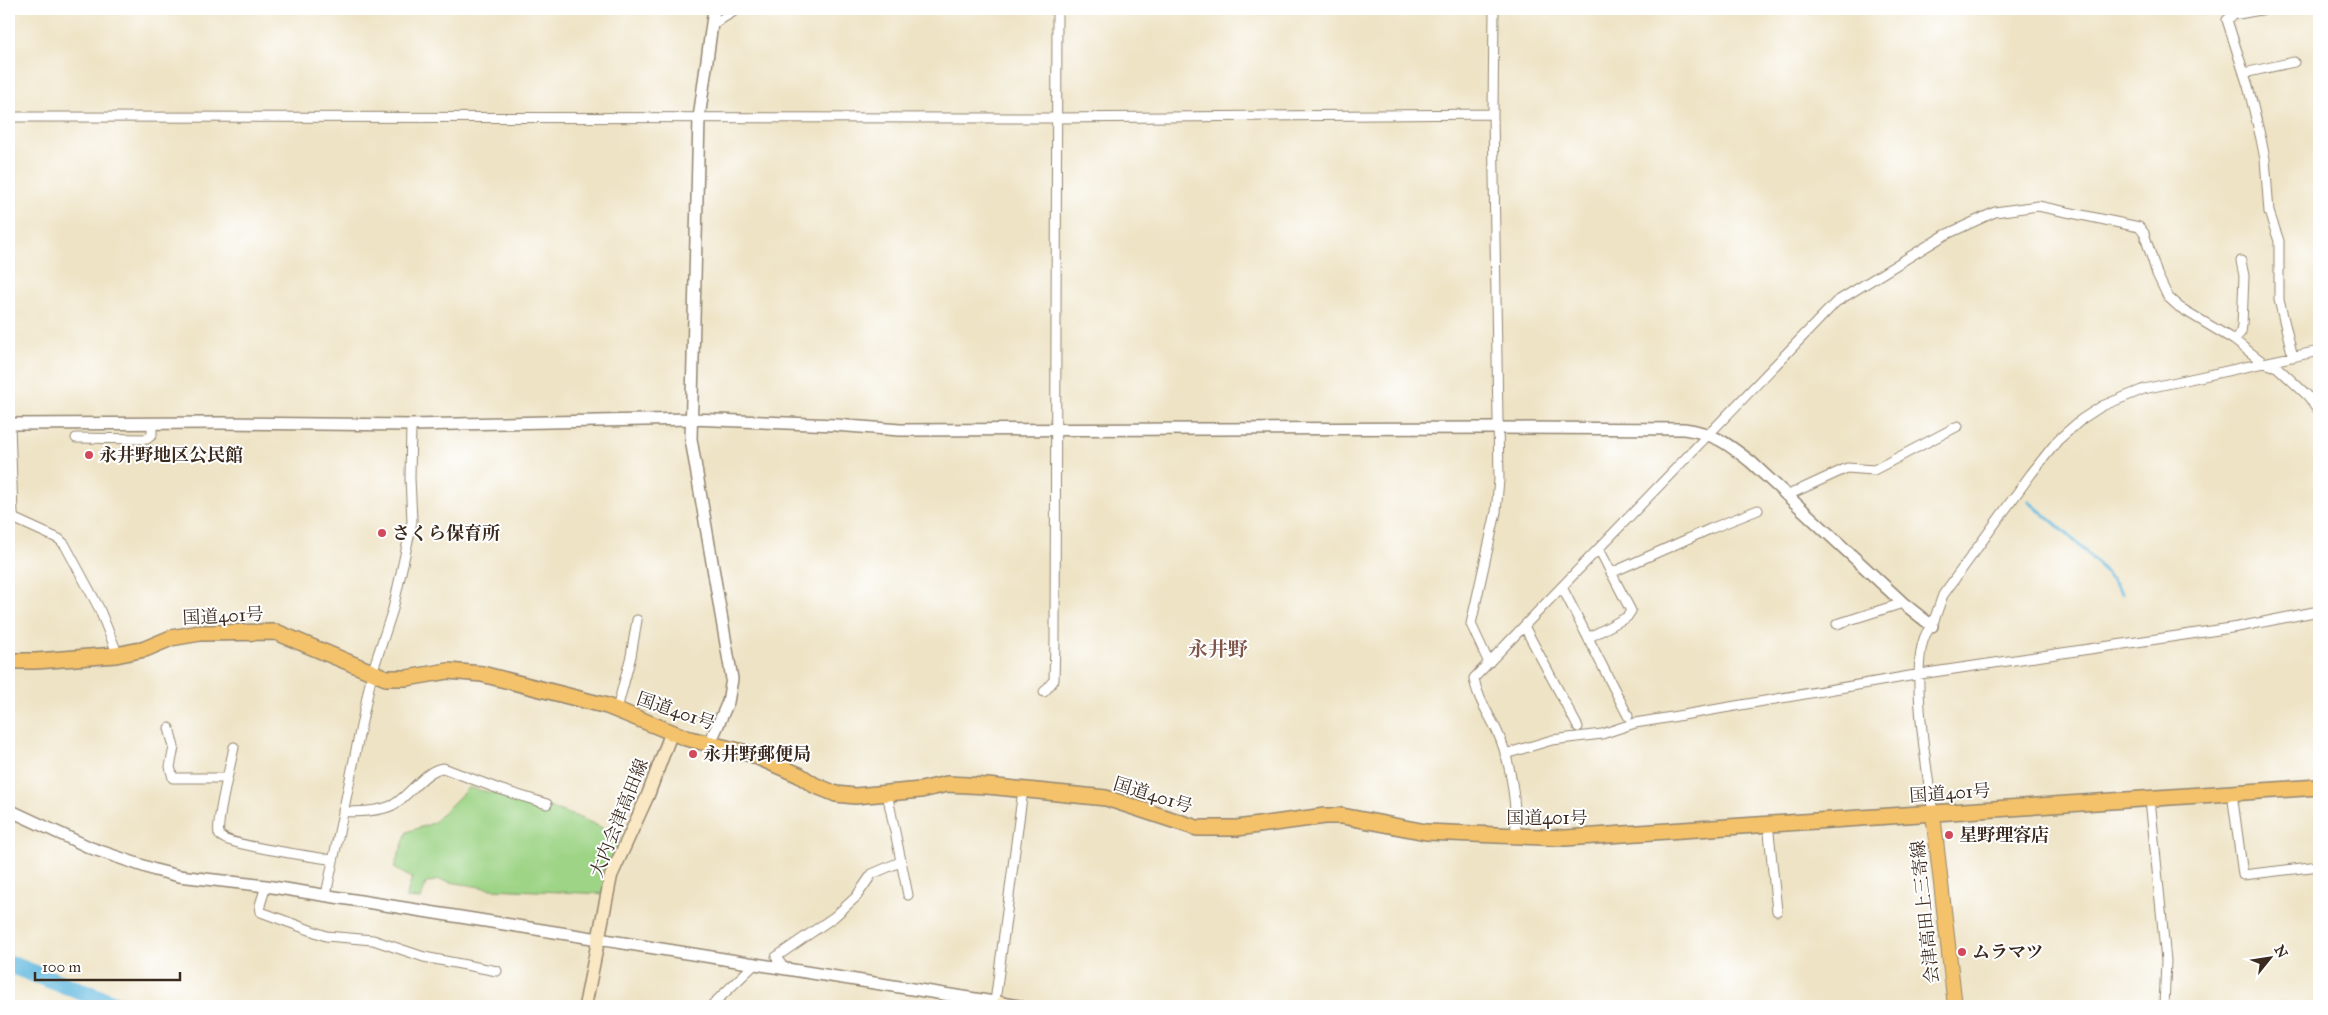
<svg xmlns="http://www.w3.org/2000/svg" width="2328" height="1015" viewBox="0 0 2328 1015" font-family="'IM FELL Great Primer','Noto Serif JP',serif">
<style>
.green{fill:#9ed486;stroke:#6c7f52}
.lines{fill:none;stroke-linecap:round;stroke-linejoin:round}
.stream{stroke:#61b8de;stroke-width:3}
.river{stroke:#61b8de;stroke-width:18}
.minor-casing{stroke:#948672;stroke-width:11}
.tertiary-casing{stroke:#948672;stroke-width:14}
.secondary-casing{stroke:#948672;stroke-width:15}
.primary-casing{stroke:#948672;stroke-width:16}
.trunk-casing{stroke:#948672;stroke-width:18}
.minor{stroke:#fff;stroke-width:9}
.tertiary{stroke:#fff;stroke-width:11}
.secondary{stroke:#fae7c3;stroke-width:12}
.primary{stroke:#f3c26a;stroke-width:14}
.trunk{stroke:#f3c26a;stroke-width:15}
.poi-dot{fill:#d1495b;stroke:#fff;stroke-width:2}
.labels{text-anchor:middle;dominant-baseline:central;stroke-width:4;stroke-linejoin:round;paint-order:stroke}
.poi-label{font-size:18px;font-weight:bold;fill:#3b2a1e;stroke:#fff;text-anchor:start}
.street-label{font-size:18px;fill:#3b2a1e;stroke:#fff}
.quarter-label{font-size:20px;font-weight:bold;fill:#7f5649;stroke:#fff}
</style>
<rect width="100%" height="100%" fill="#fff"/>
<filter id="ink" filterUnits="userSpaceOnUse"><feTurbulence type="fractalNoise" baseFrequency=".02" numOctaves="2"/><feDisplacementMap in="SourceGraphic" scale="10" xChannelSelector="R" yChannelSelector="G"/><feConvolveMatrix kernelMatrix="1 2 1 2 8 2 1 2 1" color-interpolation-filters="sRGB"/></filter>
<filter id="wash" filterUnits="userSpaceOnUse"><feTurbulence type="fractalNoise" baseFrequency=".0096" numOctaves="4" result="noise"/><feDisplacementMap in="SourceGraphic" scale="20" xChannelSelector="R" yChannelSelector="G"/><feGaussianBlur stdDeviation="1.12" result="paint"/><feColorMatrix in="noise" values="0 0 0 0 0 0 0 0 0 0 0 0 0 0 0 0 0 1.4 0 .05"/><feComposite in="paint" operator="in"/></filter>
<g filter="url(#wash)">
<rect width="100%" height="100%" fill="#eee3c5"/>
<path class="green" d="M468,788H471C521,800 576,810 620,838L605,894L493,889L438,880L426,883L421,899L406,898L412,878L394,868L407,832L433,823Z"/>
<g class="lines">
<path class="stream" d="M2029,502C2064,530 2095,557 2122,593"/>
<path class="river" d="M9,964L120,1006"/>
</g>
</g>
<g filter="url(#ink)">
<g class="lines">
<g class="minor-casing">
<path id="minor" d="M2266,9L2233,15L2227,20L2248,86L2261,139L2265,159L2269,212L2279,241V300L2293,357
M713,24L738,9
M2244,73L2294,62
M9,117L1055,118L1493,114
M2234,340L2241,332L2242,325L2244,276L2241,261
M10,424L13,515L15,519L59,539L65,545L99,608L118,655
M76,438L147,439L152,435V423
M1786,496L1847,468L1874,470L1958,426
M1611,573L1710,529L1758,510
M1562,587L1628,716
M1837,624L1903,603
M1524,626L1578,727
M1588,638L1627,617L1631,611L1599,549
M1489,663L1471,624L1496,512L1499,480L1493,114L1494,9
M1044,692L1054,680L1055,643L1057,9
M617,709L631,656L637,620
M169,728L174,747L170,767L173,778H227
M234,747C231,763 216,821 219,834C221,845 318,857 333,860
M1505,754L1552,740L1602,734L1635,723L1660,719L1927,673L2238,627L2319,611
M887,793L908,895
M2232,793L2243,875L2319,866
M2150,799L2166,961L2164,1006
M343,811C356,813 381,811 393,805C408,797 426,769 443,768L499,789L547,804
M1933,814C1929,779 1904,648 1932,626L1943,595L2031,474L2058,440L2082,419L2102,406L2144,389L2319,351
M1768,823L1777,911
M1516,838C1516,803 1512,764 1497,731C1489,714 1477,698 1474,678L1836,302L1945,235L1995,212L2038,206L2139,227L2144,233L2157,274L2168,297L2179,307L2234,340L2264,363L2277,367L2308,396L2319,411
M266,886L260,905L261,912L326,936L373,940L424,957L497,971
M326,895L372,673L393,609L410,532L412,521L410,478L411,425
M783,967L776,957L834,917L856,897L872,874L900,862
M995,1002L1023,790
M711,1006L755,964"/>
</g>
<g class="tertiary-casing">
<path id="tertiary" d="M9,424L220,423L411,425L692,419L835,425L900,430L1497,428L1684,429C1714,433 1728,444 1751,462L1903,603L1932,626
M710,743L728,702L732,679L691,439L699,118L714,9
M9,810L91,848L155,870L179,876L266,886L1019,1006"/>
</g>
<g class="secondary-casing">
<path id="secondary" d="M585,1006L611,876L648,795L672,731
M1002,1006V1003"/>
</g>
<g class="primary-casing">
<path id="primary" d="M1933,814L1955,1006"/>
</g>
<g class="trunk-casing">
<path id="trunk" d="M9,661H36L116,655L145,649L171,638L200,633L276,632L386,678H407L448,671L482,674L607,706L686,738L751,754L799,775L814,785L836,794L855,796L921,790L947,784L987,786L1106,798L1197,828H1237L1325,816H1342L1426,832L1565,838L2319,787"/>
</g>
<use href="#minor" class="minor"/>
<use href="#tertiary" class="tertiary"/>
<use href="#secondary" class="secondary"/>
<use href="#primary" class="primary"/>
<use href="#trunk" class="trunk"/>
</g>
</g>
<g class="poi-dot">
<circle cx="89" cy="455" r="5"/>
<circle cx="382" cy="533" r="5"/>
<circle cx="693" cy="754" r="5"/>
<circle cx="1949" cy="835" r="5"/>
<circle cx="1962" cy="952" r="5"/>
</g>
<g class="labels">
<g class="poi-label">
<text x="99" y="455">永井野地区公民館</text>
<text x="392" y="533">さくら保育所</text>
<text x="703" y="754">永井野郵便局</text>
<text x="1959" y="835">星野理容店</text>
<text x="1972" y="952">ムラマツ</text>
</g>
<g class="street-label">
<text transform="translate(223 616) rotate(-3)">国道401号</text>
<text transform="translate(676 711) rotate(19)">国道401号</text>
<text transform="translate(1950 793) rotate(-4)">国道401号</text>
<text transform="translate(1153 795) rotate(17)">国道401号</text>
<text transform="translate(619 818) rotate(-68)">大内会津高田線</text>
<text x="1547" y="818">国道401号</text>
<text transform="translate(1925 912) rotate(-96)">会津高田上三寄線</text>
</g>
<g class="quarter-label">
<text x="1218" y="649">永井野</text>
</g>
</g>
<rect width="2328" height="1015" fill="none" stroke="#fff" stroke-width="30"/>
<g transform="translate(2270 958) rotate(60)" stroke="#ffffff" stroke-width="4" paint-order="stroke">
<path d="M0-4L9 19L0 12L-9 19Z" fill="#3b2a1e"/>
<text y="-8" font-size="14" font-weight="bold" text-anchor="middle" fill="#3b2a1e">N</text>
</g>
<path d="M35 972v8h145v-8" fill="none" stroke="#3b2a1e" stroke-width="2.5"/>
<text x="42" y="972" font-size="15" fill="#3b2a1e" stroke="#ffffff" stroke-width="4" paint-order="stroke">100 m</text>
</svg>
